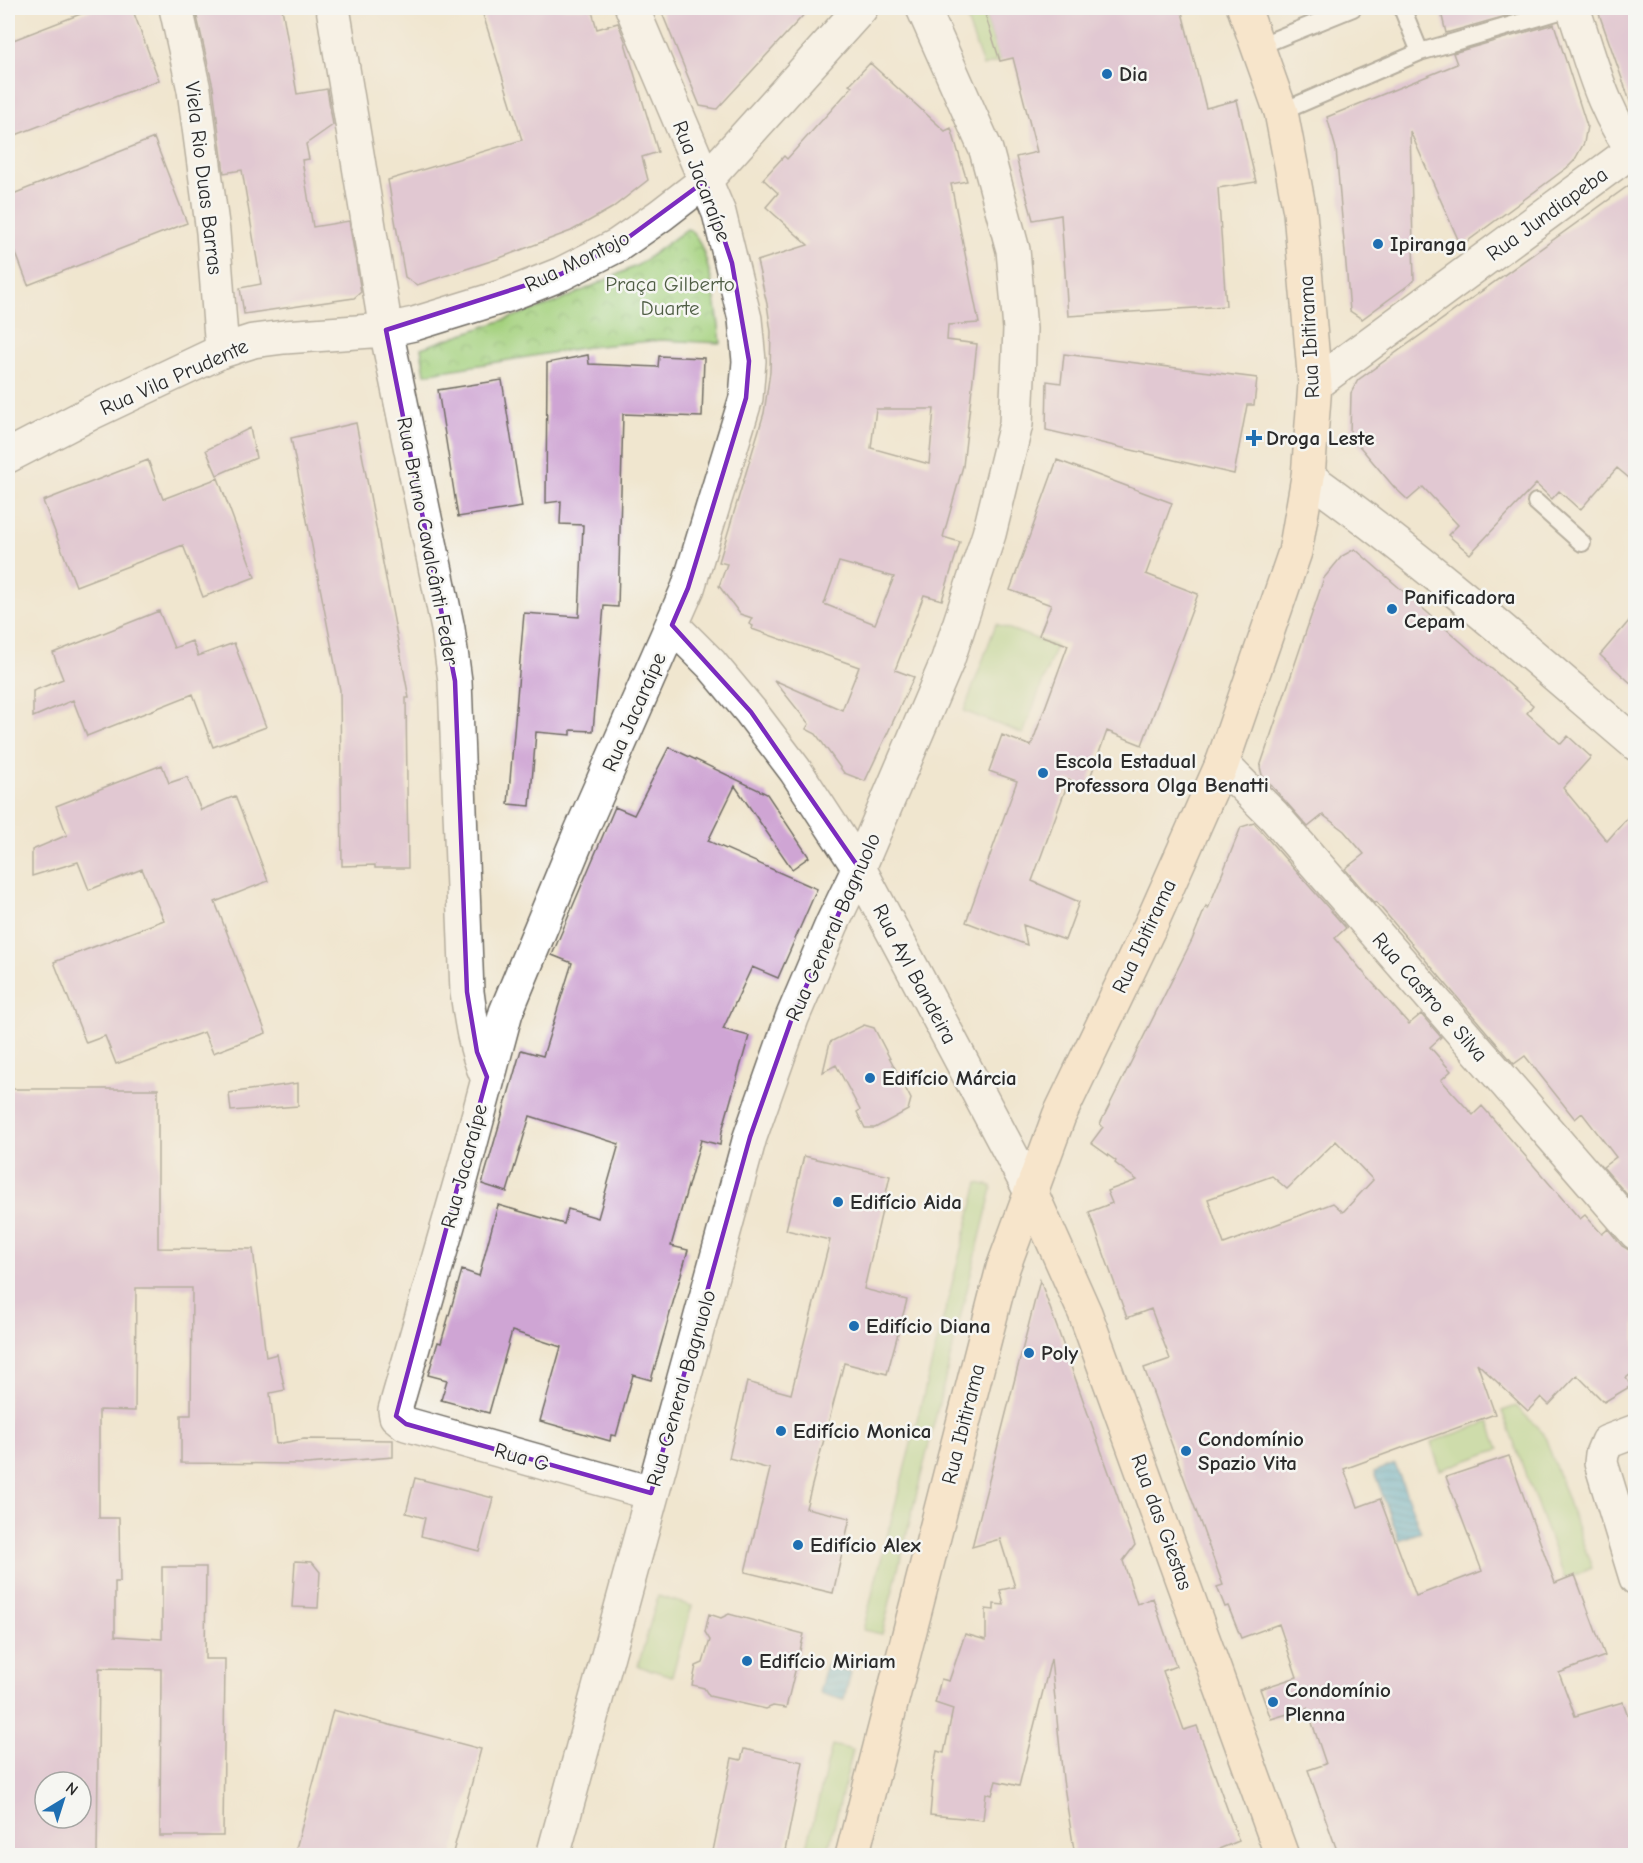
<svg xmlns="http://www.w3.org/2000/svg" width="1643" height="1863" viewBox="0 0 1643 1863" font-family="'Comic Neue',sans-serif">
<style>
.park{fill:url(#park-crowns);stroke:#687e54;stroke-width:1.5}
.garden{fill:#a4d17e;stroke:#687e54;stroke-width:1.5}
.water{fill:url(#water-rules);stroke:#3e6c7e;stroke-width:1.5}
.building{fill:#cfa5d4;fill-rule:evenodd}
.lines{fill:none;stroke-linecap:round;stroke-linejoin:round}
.service-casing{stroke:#706c64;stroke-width:20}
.minor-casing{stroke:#706c64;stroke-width:36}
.secondary-casing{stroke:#706c64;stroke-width:36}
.service{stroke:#fff;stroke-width:16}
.minor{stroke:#fff;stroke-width:33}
.secondary{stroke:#ffe4c6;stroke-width:33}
.marked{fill:none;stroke:#7b2cbf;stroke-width:4.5;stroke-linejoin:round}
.poi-dot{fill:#1f6fb2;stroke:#f6f6f2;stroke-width:2}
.labels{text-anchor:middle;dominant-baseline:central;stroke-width:5;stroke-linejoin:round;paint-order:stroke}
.poi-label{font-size:21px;font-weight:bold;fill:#2b2b2b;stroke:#f6f6f2;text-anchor:start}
.street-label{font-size:21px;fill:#2b2b2b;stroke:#f6f6f2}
.park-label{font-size:21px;fill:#4f5d44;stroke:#f6f6f2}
</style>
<defs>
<pattern id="park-crowns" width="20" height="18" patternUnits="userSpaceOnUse" patternTransform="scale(1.5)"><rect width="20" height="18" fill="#a4d17e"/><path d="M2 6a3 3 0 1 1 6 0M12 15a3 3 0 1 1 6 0" fill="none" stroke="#8db46d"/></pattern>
<pattern id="water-rules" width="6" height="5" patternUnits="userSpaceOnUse" patternTransform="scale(1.5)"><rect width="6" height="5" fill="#52add0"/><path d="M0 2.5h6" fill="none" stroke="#448da9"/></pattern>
</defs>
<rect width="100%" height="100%" fill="#f6f6f2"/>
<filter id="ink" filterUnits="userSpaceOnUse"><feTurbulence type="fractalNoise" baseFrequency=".0167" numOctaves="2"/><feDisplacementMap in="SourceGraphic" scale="12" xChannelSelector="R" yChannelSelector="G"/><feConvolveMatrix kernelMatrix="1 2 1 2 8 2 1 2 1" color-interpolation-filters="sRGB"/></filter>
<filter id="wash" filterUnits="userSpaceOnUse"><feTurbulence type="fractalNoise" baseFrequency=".008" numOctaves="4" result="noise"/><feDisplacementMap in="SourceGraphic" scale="24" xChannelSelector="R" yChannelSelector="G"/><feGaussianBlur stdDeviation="1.35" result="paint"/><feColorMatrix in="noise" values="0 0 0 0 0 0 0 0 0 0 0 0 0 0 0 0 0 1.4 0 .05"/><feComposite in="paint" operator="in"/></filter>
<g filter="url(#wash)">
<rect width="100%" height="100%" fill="#f0e6cf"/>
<path class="park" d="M687,229C708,233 719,323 721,343L661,340L587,347L425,374L421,348L560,301L638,265Z"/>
<path class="garden" d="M963,8H983L1000,61L983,66Z
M996,624L1056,646L1023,734L964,711Z
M978,1183L991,1186L992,1189L882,1634L863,1630Z
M1516,1406L1544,1434L1592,1568L1565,1579L1502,1411Z
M1489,1422L1499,1449L1440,1470L1431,1442Z
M658,1596L692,1606L672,1676L638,1666Z
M832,1745L853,1750L827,1855H805Z"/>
<path class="water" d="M1395,1464L1421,1532L1399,1540L1374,1472Z
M826,1665L851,1672L844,1700L819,1693Z"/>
<g id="blocks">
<path class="building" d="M96,8H132L159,80L8,138V42Z
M195,8H282L297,94L327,89L333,125L306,144L309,159L302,160L313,227L349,221L361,292L354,298L244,314L240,288L261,284L242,170L224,173L213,87Z
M481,8H591L597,29L618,23L626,43H625L658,152L642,157L648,180L612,208L571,231L497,259L417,285L405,277L388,180L522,140Z
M660,8H810L717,109L700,106Z
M983,8H1181L1206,108L1237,100L1256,182L1218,188L1226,306L1068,316L1061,215L1033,220L1016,157L1037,152L1013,58L1000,61Z
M1440,8H1534L1446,33Z
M1597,8H1635V106L1632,107Z
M1554,24L1587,126L1584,143L1574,161L1568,167L1461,246L1410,131L1414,281L1362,319L1350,311L1336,149L1327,117L1457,64L1453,53Z
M870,63L945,131L951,128L967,181L951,184L979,323L948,325L947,340L977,344L963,466L943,537L960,542L942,600L924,595L895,670L914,677L865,781L844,773L816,734L806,729L809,724L774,680L842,710L859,667L752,629L753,626L749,624L752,618L740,614L719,586L727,564L719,562L764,413L770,372L771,332L767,304L757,261L808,245L766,207L778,193L763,179L784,156L787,159L852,87L849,85ZM876,409H934L929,464L871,448ZM839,562L894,577L875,624L824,604Z
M154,138L187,223L28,285L8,232V196Z
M1635,181V483L1617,468L1580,510L1559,491L1552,499L1536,484L1470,554L1448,535L1458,525L1423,487L1408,500L1394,487L1350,435L1351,393L1358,380Z
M1064,354L1257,378L1254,405H1247L1234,474L1046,430L1047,381L1061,383Z
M588,355L589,364L658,367L659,356L704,358L702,417L623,414L618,607L604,606L593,731L571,730V735L536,732L530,806L508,804L524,613L579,617L583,525L560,524L561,501L546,503L547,363Z
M502,380L522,507L458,517L438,390Z
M356,423L409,698H406L408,868H375V865L342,866L340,690L291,438Z
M250,428L256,458L217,475L206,450Z
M148,460L163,499L218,478L255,577L203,597L183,545L76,586L43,501Z
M1057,460L1172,503L1146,574L1198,594L1142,745L1107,731L1087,786L1069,780L1032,881L1079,902L1065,940L1023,925L1027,945L966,922L1017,781L989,771L1002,735L1031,746L1068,645L1039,635L1051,605L1010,590Z
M1355,549L1533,705L1527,713L1561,744L1568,736L1591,757L1563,788L1607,841L1635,809V1204L1603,1167L1616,1157L1582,1113L1575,1119L1525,1056L1514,1064L1376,902L1374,903L1345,869L1364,854L1344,831L1323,815L1308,827L1262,775L1260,767L1324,578L1342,556Z
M159,611L174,648L192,641L198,656L234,643L266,727L213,747L193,694L87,736L73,700L33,717V691L63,679L53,653Z
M1635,614V687L1600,655Z
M669,747L767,794L809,857L792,869L735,786L708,841L817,889L778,978L752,967L723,1029L749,1036L722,1131L720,1145L701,1140L671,1246L688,1250L651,1380L633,1375L616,1436L611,1435L610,1441L540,1421L561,1347L512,1331L489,1413L441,1400L447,1380L428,1375L438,1342L441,1343L462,1270L479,1276L498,1205L564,1224L568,1209L598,1218L619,1144L530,1116L507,1192L482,1184L521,1050L543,1056L572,963L552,955L615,807L634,815Z
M162,765L169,783L187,777L201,810L235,796L256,849L268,881L215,902L266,1033L213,1053L204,1032L116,1064L105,1036L86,1043L54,962L164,920L142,869L89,890L78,862L32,876V850L67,835L56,806Z
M1254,823L1346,928L1335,938L1363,972L1409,1024L1421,1014L1441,1037L1430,1047L1451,1071L1441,1080L1473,1115L1482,1106L1580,1219L1585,1215L1602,1234L1608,1229L1622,1246L1629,1250L1635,1251V1371L1626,1378L1631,1386L1604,1402L1577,1375L1549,1405L1541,1397L1528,1411L1477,1363L1495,1414L1344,1469L1358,1507L1380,1499L1416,1596L1482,1571L1446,1477L1509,1456L1555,1583L1575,1575L1605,1656L1559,1673L1575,1716L1623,1702L1635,1735V1856H1339L1308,1770L1326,1764L1307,1708L1271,1719L1260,1689L1297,1677L1279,1624L1241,1638L1228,1606L1225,1607L1217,1587L1223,1585L1144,1368L1170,1359L1151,1309L1127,1318L1089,1212L1112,1203L1107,1191L1137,1180L1115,1163L1116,1161L1091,1143L1103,1127L1100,1124L1192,940L1206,906L1208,909L1241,827ZM1336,1141L1373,1180L1343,1212L1333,1203L1224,1244L1208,1199L1272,1176L1287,1189Z
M864,1025L874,1028L911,1099L908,1110L875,1128H865L857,1112L860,1110L836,1065L823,1072L830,1042Z
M298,1083V1106L231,1111L229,1093Z
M8,1089H158V1248L253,1249L266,1357L277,1354L285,1390L270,1393L276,1444L304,1439L393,1440V1457L307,1464L181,1463V1415H191L192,1288H136L135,1411L99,1410V1518H119L120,1582H115V1636L162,1639V1567H206L205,1659H225L223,1836H160L161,1669L99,1668L97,1856H8ZM45,1782H81V1818H45Z
M804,1156L890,1176L864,1289L907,1300L887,1374L844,1363L806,1508L850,1518L833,1593L745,1572L770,1469L729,1458L747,1382L791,1394L830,1240L786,1230Z
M1040,1280L1135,1545L1123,1561L1137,1604L1153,1598L1176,1666L1163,1671L1184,1730L1197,1726L1239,1841L1201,1856H1075L1063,1780L1051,1659L1019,1786L996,1781L992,1795L986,1793L983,1820L930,1815L933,1782L931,1781L937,1751L944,1753L953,1709L935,1703L941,1679L949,1681L965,1634L986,1640V1609L994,1610V1604L1004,1605L1000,1590L1015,1587L1000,1539L972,1547Z
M415,1478L493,1498L479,1551L421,1536L425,1518L406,1513Z
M295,1561L312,1562L320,1572L318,1608L292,1607Z
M709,1614L721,1618L729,1614L804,1634L786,1708L773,1706L766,1709L709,1696L704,1688L692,1685L696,1666L703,1663L710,1640L705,1632Z
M333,1710L481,1749L452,1856H294Z
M744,1749L803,1762L784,1856H712L732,1758L741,1760Z"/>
</g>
</g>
<g filter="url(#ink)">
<use href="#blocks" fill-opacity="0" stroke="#706c64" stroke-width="1.5"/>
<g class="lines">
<g class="service-casing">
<path id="service" d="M1402,8L1420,52
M1259,46L1353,8
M1281,112L1420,52L1570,8
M1536,502L1582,543"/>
</g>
<g class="minor-casing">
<path id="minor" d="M176,8L194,90L213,232L222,351
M333,8L386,330L448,629L455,681L467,992C471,1022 475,1049 487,1077
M632,8L719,213L745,319L749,361L746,398L688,588L578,838L506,1012L461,1180L395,1410L396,1416L406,1424L651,1493
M1573,8C1590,56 1602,113 1636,153
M1315,384L1633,150
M8,456L91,413L222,351L253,341L284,337L386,330L414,324L508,295L561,274L618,245L661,215L705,181L861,8
M1308,477C1423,559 1528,652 1636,744
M672,625L711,664L751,712L795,770L859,868L1031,1192
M1222,764L1274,816L1636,1233
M1636,1431L1607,1442L1602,1454L1601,1463L1636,1578
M553,1856L750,1137L792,1018L832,924L859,868L947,662L989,534L1016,424L1020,329L1013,250L986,150L923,8"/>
</g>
<g class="secondary-casing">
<path id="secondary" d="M1031,1192L1085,1313L1282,1856
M852,1856L1003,1268L1059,1116L1152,922L1222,764L1295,552L1308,477L1315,384L1300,212L1281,112L1244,8"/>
</g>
<use href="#service" class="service"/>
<use href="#minor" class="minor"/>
<use href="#secondary" class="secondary"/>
</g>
</g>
<path d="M0 0H1643V1863H0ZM705,181L732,263L749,361L746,398L688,588L672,625L751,712L859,868L792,1018L750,1137L651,1493L406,1424L396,1416L487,1077L477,1052L467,992L455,681L386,330L561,274L618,245Z" fill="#f0e6cf" fill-opacity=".55" fill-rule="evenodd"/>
<path class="marked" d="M705,181L732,263L749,361L746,398L688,588L672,625L751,712L859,868L792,1018L750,1137L651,1493L406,1424L396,1416L487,1077L477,1052L467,992L455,681L386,330L561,274L618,245Z"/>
<g class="poi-dot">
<circle cx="1107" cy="74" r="6"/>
<circle cx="1378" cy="244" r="6"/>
<path d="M1251 429h6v6h6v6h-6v6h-6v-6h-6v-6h6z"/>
<circle cx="1392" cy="609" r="6"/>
<circle cx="1043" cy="773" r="6"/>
<circle cx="870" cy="1078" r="6"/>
<circle cx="838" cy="1202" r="6"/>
<circle cx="854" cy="1326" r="6"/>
<circle cx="1029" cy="1353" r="6"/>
<circle cx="781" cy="1431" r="6"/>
<circle cx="1186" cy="1451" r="6"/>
<circle cx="798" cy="1545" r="6"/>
<circle cx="747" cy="1661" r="6"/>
<circle cx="1273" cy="1702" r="6"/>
</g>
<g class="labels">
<g class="poi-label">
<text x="1119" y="74">Dia</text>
<text x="1390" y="244">Ipiranga</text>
<text x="1266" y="438">Droga Leste</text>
<text x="1404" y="597">Panificadora<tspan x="1404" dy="24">Cepam</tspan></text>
<text x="1055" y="761">Escola Estadual<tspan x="1055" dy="24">Professora Olga Benatti</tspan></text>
<text x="882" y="1078">Edifício Márcia</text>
<text x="850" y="1202">Edifício Aida</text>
<text x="866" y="1326">Edifício Diana</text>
<text x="1041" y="1353">Poly</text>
<text x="793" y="1431">Edifício Monica</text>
<text x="1198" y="1439">Condomínio<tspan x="1198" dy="24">Spazio Vita</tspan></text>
<text x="810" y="1545">Edifício Alex</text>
<text x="759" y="1661">Edifício Miriam</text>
<text x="1285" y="1690">Condomínio<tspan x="1285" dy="24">Plenna</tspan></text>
</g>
<g class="street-label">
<text transform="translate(204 178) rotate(83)">Viela Rio Duas Barras</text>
<text transform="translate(702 181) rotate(69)">Rua Jacaraípe</text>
<text transform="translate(1547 214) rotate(-36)">Rua Jundiapeba</text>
<text transform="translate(577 261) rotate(-26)">Rua Montojo</text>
<text transform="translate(1309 337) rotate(-93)">Rua Ibitirama</text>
<text transform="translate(174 377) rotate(-24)">Rua Vila Prudente</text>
<text transform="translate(428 541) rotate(79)">Rua Bruno Cavalcânti Feder</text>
<text transform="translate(634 712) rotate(-66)">Rua Jacaraípe</text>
<text transform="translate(833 927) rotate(-66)">Rua General Bagnuolo</text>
<text transform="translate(1144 936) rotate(-65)">Rua Ibitirama</text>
<text transform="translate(915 974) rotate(62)">Rua Ayl Bandeira</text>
<text transform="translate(1430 997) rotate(49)">Rua Castro e Silva</text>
<text transform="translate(464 1166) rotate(-75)">Rua Jacaraípe</text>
<text transform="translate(681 1388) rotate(-74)">Rua General Bagnuolo</text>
<text transform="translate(963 1424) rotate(-76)">Rua Ibitirama</text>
<text transform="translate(522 1457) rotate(16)">Rua G</text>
<text transform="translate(1162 1522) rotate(70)">Rua das Giestas</text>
</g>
<g class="park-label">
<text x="670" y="284">Praça Gilberto<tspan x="670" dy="24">Duarte</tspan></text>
</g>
</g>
<rect width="1643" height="1863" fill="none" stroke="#f6f6f2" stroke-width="30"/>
<g transform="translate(63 1800) rotate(38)"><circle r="28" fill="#f6f6f2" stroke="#a5a5a2" stroke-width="1.5"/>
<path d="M0-4.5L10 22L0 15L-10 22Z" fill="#1f6fb2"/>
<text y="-9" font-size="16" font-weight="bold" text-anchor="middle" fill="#2b2b2b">N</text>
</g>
</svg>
